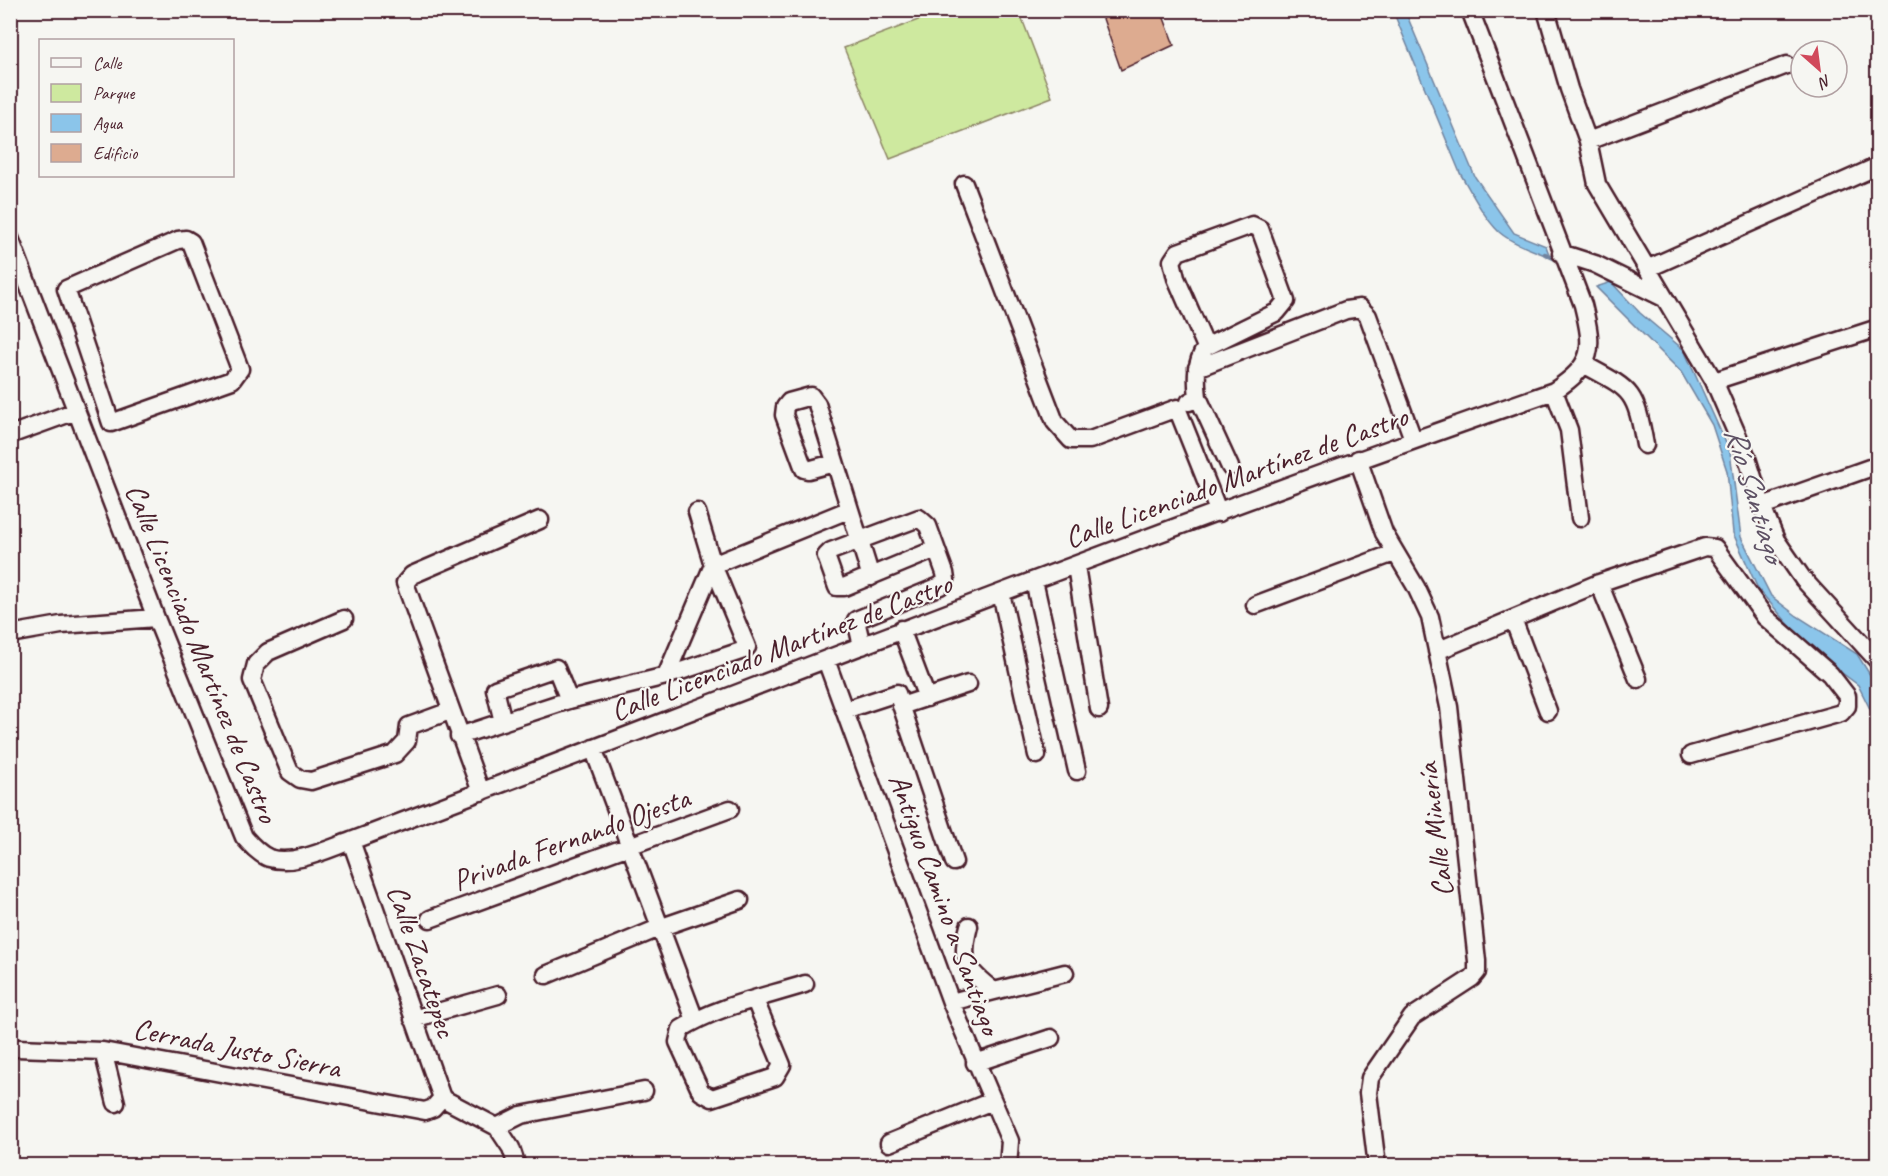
<svg xmlns="http://www.w3.org/2000/svg" width="1888" height="1176" viewBox="0 0 1888 1176" font-family="Caveat,sans-serif">
<style>
.green{fill:#cee99f;stroke:#8c8465;stroke-width:1.5}
.water{fill:#8bc5ea;stroke:#71839e;stroke-width:1.5}
.lines{fill:none;stroke-linecap:round;stroke-linejoin:round}
.stream{stroke:#71839e;stroke-width:4.5}
.building{fill:#ddab90;stroke:#4a1f2b;stroke-width:1.5}
.minor-casing{stroke:#4a1f2b;stroke-width:21}
.minor{stroke:#f6f6f2;stroke-width:16}
.labels{text-anchor:middle;dominant-baseline:central;stroke-width:4.5;stroke-linejoin:round;paint-order:stroke}
.street-label{font-size:30px;fill:#4a1f2b;stroke:#f6f6f2}
.water-label{font-size:32px;font-style:italic;fill:#5e5164;stroke:#f6f6f2}
</style>
<rect width="100%" height="100%" fill="#f6f6f2"/>
<filter id="ink" filterUnits="userSpaceOnUse"><feTurbulence type="fractalNoise" baseFrequency=".0167" numOctaves="2"/><feDisplacementMap in="SourceGraphic" scale="12" xChannelSelector="R" yChannelSelector="G"/><feConvolveMatrix kernelMatrix="1 2 1 2 8 2 1 2 1" color-interpolation-filters="sRGB"/></filter>
<g filter="url(#ink)">
<path class="green" d="M942,11H1019L1052,97L890,159L844,48Z"/>
<path class="water" d="M1393,11H1405L1475,177L1514,233L1546,246L1550,257C1533,250 1513,244 1499,232C1483,216 1471,192 1460,173Z
M1611,282L1640,313L1684,350L1730,452L1741,537L1771,596L1797,616L1857,654L1877,686V723L1858,685L1810,649L1758,589L1733,533L1727,471L1712,425L1681,372L1596,287Z"/>
<g class="lines">
<path class="stream" d="M1545,254L1562,262"/>
</g>
<path class="building" d="M1100,10H1161L1174,45L1121,70Z"/>
<g class="lines">
<g class="minor-casing">
<path id="minor" d="M1546,10L1569,89L1588,141L1597,184L1714,381L1746,455L1762,506L1776,540L1803,579L1878,661
M1588,141L1787,65
M964,184L1055,422L1071,440H1090L1177,408L1219,513
M10,238L156,618L244,837C251,845 259,854 269,858C294,866 328,849 351,841C752,689 1150,531 1554,391C1594,364 1594,350 1583,305L1470,10
M186,239L191,242L240,369L232,380L111,423L66,289L178,240Z
M1561,253L1595,264L1664,298
M1649,268L1878,166
M1585,365C1633,391 1635,390 1645,445
M1197,368L1346,310L1360,308L1368,316L1413,439
M1714,381L1878,328
M1554,391L1569,430L1580,518
M1198,397C1196,379 1195,363 1206,347L1277,312L1286,301L1260,229L1252,225L1178,252L1172,261L1176,278L1206,347
M1189,402L1198,397L1230,467
M10,435L76,411
M1358,459L1384,533L1416,587L1430,617L1449,707L1477,961V972L1472,978L1412,1017L1370,1078L1368,1093L1377,1166
M834,463L808,470L804,469L784,415L785,407L789,402L811,396L817,404L871,577
M1762,506L1878,465
M1076,566L1099,709
M1034,581L1077,771
M1599,583L1638,679
M1001,593L1037,755
M1255,605L1394,553
M344,619L268,652L256,664L252,680L290,772L300,779L311,781L395,754L407,741L409,726L450,711
M1513,619L1548,711
M901,629L927,698
M10,634L61,625L156,618
M862,646L856,620L940,586L946,580L945,573L928,526L919,518L831,551L826,556L837,587H844L936,549
M1437,651L1599,583L1705,547L1715,548L1765,617L1830,674L1847,696V706L1841,713L1691,755
M826,660L951,1002L1010,1141L1008,1166
M666,676L744,650L747,647L713,565L848,510
M901,706L968,684
M845,710L897,693L954,862
M503,722L495,689L556,668L569,700
M459,736L569,700L666,676L713,565L697,512
M593,748L695,1020
M481,792L405,583L412,575L540,520
M351,841L442,1098
M430,919L730,809
M969,926C960,961 965,969 994,991
M546,975L659,928L740,900
M755,1000L782,1065L775,1077L712,1098L701,1092L678,1042L681,1029C717,1006 765,997 805,984
M951,1002L1065,973
M413,1019L498,995
M16,1048L103,1051L425,1111L433,1108L442,1098
M103,1051L116,1103
M975,1063L1051,1038
M442,1098L497,1127L521,1115L644,1091
M497,1127L511,1148L517,1166
M889,1143L992,1101"/>
</g>
<use href="#minor" class="minor"/>
</g>
</g>
<g class="labels">
<g class="street-label">
<text transform="translate(1236 477) rotate(-20)">Calle Licenciado Martínez de Castro</text>
<text transform="translate(781 647) rotate(-21)">Calle Licenciado Martínez de Castro</text>
<text transform="translate(202 653) rotate(68)">Calle Licenciado Martínez de Castro</text>
<text transform="translate(1435 830) rotate(-97)">Calle Minería</text>
<text transform="translate(571 839) rotate(-20)">Privada Fernando Ojesta</text>
<text transform="translate(945 904) rotate(70)">Antiguo Camino a Santiago</text>
<text transform="translate(422 961) rotate(71)">Calle Zacatepec</text>
<text transform="translate(237 1048) rotate(11)">Cerrada Justo Sierra</text>
</g>
<g class="water-label">
<text transform="translate(1755 494) rotate(73)">Río Santiago</text>
</g>
</g>
<rect width="1888" height="1176" fill="none" stroke="#f6f6f2" stroke-width="36"/>
<rect x="18" y="18" width="1852" height="1140" fill="none" stroke="#4a1f2b" stroke-width="2" filter="url(#ink)"/>
<rect x="39" y="39" width="195" height="138" fill="#f6f6f2" stroke="#b1a0a2" stroke-width="1.5"/>
<rect x="51" y="58" width="30" height="9" fill="#f6f6f2" stroke="#b1a0a2" stroke-width="1.5"/>
<text x="93" y="69" font-size="18" fill="#4a1f2b">Calle</text>
<rect x="51" y="84" width="30" height="18" fill="#cee99f" stroke="#b1a0a2" stroke-width="1.5"/>
<text x="93" y="99" font-size="18" fill="#4a1f2b">Parque</text>
<rect x="51" y="114" width="30" height="18" fill="#8bc5ea" stroke="#b1a0a2" stroke-width="1.5"/>
<text x="93" y="129" font-size="18" fill="#4a1f2b">Agua</text>
<rect x="51" y="144" width="30" height="18" fill="#ddab90" stroke="#b1a0a2" stroke-width="1.5"/>
<text x="93" y="159" font-size="18" fill="#4a1f2b">Edificio</text>
<g transform="translate(1819 69) rotate(152)"><circle r="28" fill="#f6f6f2" stroke="#b1a0a2" stroke-width="1.5"/>
<path d="M0-4.5L10 22L0 15L-10 22Z" fill="#d1495b"/>
<text y="-9" font-size="16" font-weight="bold" text-anchor="middle" fill="#4a1f2b">N</text>
</g>
</svg>
